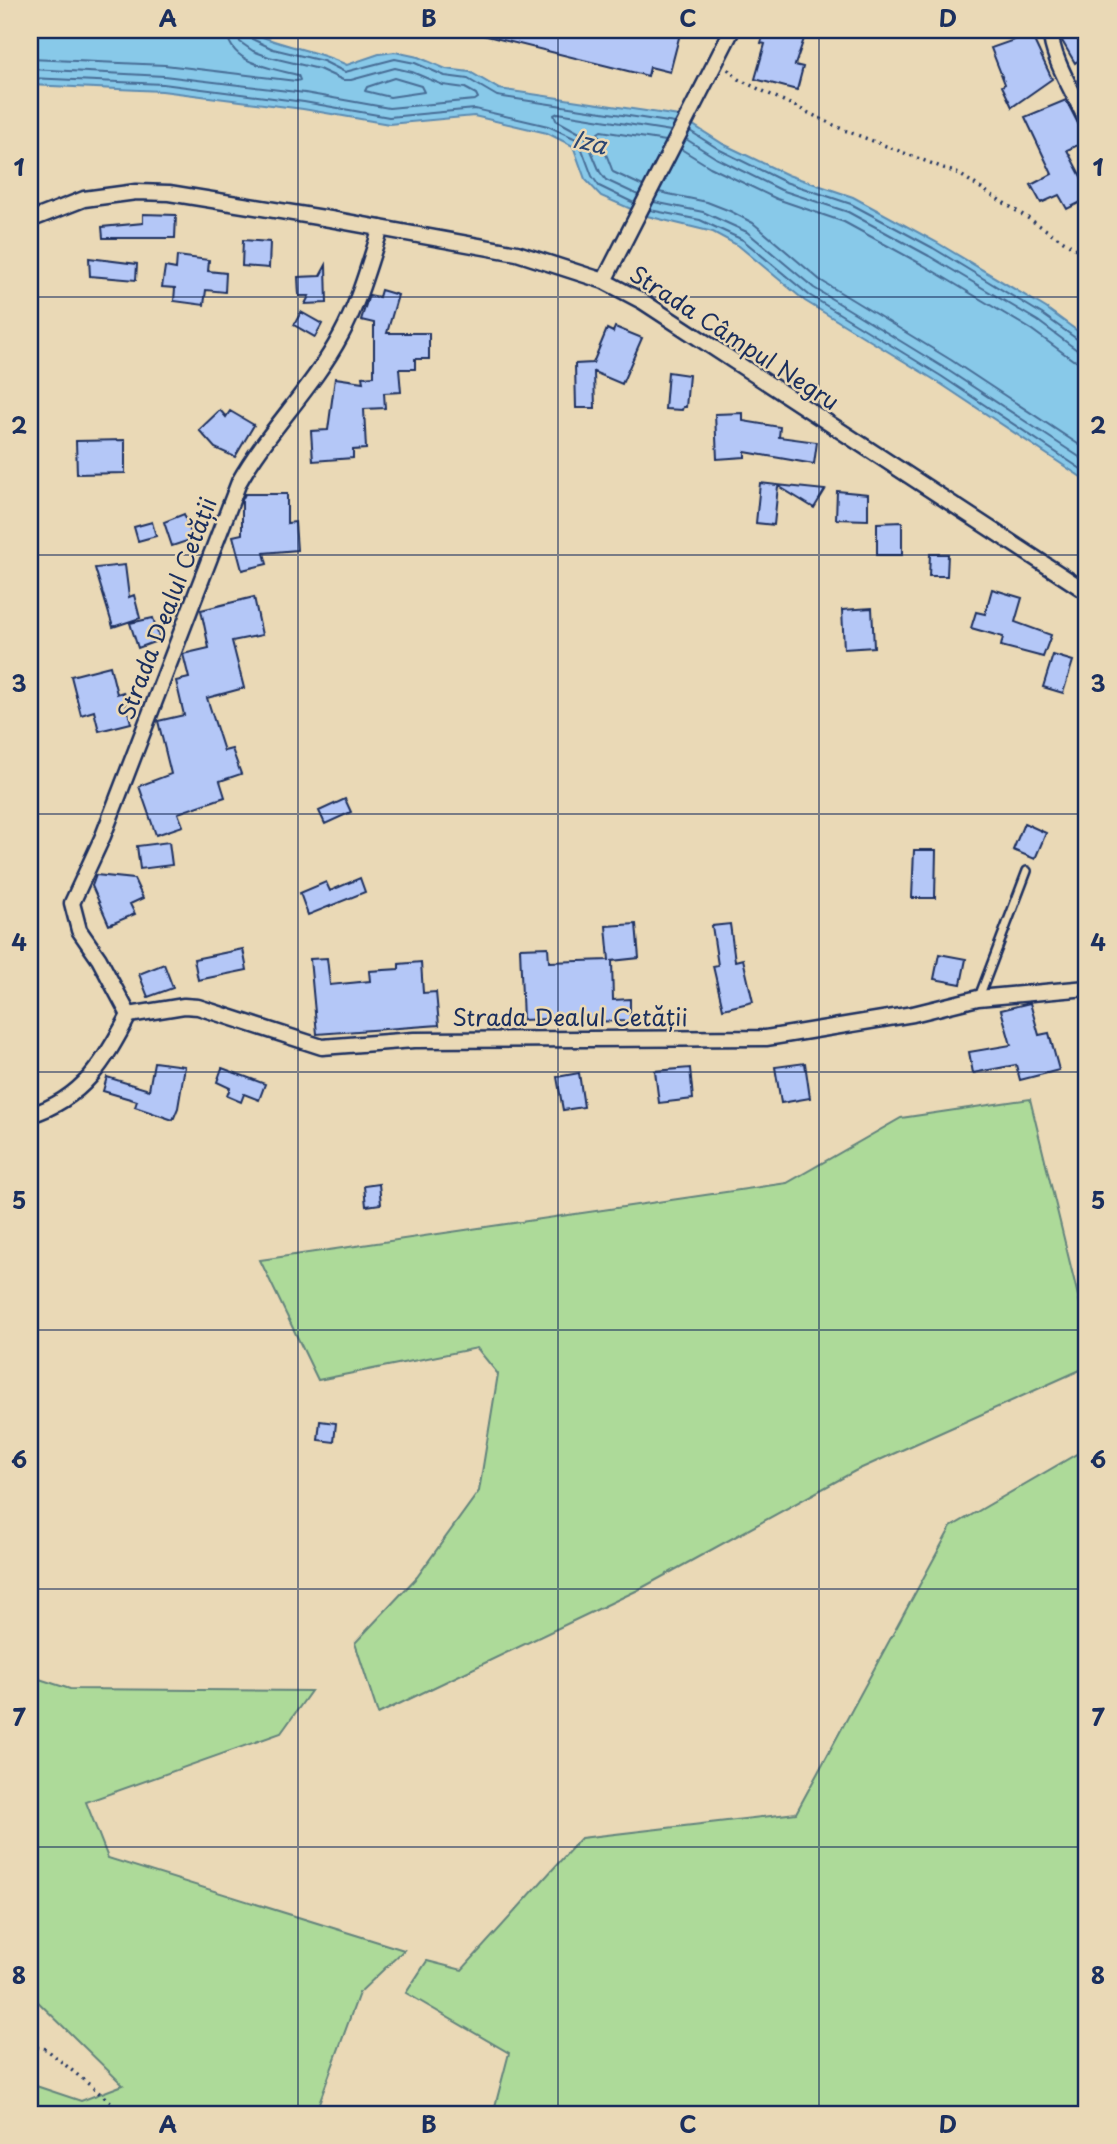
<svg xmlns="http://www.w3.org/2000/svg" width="1117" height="2144" viewBox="0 0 1117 2144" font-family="'Playpen Sans',sans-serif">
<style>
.green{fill:#adda99;stroke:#64847c;stroke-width:2}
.water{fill:#88c9e9;stroke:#5c8bb1;stroke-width:2}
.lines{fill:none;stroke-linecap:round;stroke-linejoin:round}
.shore{stroke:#476d96;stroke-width:2}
.building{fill:#b4c7f7;stroke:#1b2f5e;stroke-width:2}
.service-casing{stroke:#1b2f5e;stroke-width:12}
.minor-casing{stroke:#1b2f5e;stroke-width:19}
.path{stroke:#1b2f5e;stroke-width:3.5;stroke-dasharray:2 5;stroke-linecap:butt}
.service{stroke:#ead9b6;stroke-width:7}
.minor{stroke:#ead9b6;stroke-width:14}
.grid{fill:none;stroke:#1b2f5e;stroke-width:2;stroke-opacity:0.55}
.labels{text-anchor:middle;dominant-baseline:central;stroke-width:5;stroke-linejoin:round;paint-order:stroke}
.street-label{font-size:23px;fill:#1b2f5e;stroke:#ead9b6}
.water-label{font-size:24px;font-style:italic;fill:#2b4673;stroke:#ead9b6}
.neatline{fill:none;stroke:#1b2f5e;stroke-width:2.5}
.grid-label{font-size:23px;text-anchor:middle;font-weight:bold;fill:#1b2f5e}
</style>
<rect width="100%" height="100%" fill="#ead9b6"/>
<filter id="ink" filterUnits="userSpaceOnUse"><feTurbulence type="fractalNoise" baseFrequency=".0143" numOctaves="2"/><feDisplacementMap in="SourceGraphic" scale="14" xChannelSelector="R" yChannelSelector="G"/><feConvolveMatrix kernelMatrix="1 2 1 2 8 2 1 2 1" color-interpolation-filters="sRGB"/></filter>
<g filter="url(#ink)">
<path class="green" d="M1030,1099L1087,1333V1367L855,1471L638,1590L378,1714L355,1643L417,1577L479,1491L498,1374L477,1348L318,1380L260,1260L787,1183L901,1118Z
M1087,1448V2114H493L509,2053L406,1993L427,1961L462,1970L581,1838L796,1813L951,1527Z
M30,1676L70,1689L311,1691L281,1733L86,1802L108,1858L404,1950L359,1993L315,2114H30V2084L81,2101L123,2085L30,1994Z"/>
<path class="water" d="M30,30H248C279,47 315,49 347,65L379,54L395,52L418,57L446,69L470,72L499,89L679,116L723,144L788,175L853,197L936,242L1046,308L1087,338V481L938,382L805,301L739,246L713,232L647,216L601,196L585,179L573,146L547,133L474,116L389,124L303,109L162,91L30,85Z"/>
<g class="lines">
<path class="shore" d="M246,30L248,37L273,49L323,61L345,72L395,59L415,63L445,76L468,79L497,96L675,123
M30,59L165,65L296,81L300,80L298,75C272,68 228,64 227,30
M30,69L164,76L305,93L389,108L475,100L478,98L476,94L465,88L443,85L412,72L395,68L351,80H343L319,69L269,57L253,51L240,42L237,30
M30,78L163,84L304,102L389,117L475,109L548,126L576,139L580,144L592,176L599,186L634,203
M394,78L421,86L424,92L390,97L365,91L367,87Z
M690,131L720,150L785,182L851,204L933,248L1042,314L1081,342L1087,343
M686,139L716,158L781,190L848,212L929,256L1038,321L1077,350L1087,352
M681,149L710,167L777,199L844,222L923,265L1032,330L1073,360L1087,363
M643,186L613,172L598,133L601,131L666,141
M659,192L707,202L730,211L753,223L820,280L951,360L1087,450
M638,195L606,180L600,172L585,136L556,120L554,115L558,113L671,131
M654,202L703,212L747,232L814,288L946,369L1087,462
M650,210L700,220L743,240L809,295L941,376L1087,473"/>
</g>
<path class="building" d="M484,30H681L670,72L650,67L648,76L483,35Z
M765,30H807L795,65L803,67L797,90L755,79L765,44L761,43Z
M1069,30H1087V54L1075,63L1061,39V36Z
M1031,34L1052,79L1012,107L1002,86L1005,84L991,48Z
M1066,100L1087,141L1067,150L1087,188V199L1067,209L1059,195L1041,203L1031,185L1052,174L1025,117Z
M143,214L176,215L175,238H103L102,227L143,223Z
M243,240L270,242L269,268L242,266Z
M177,256L209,260L208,271L226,273L225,292L206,290L204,305L174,301L175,288L162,287L165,267L176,269Z
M89,258L137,264L136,280L90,276Z
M326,265L327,303L305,304L309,296H299L298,277L320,276Z
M381,290L398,295L387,333H429V359H415V369H399L401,392L384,393L385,408L364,409L366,449L353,450V458L313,461L311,431L328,430L335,378L363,382L362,377L374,376V323L361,320L369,295L379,297Z
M301,312L322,324L315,337L294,325Z
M615,327L642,338L622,384L594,372L595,408H576L575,364L593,363L607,329L613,332Z
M668,372L689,375L686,407H683L682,410L665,409Z
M220,410L226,417L230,411L254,425L235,457L215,448L199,430Z
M743,413V421L780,427L779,437L817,442L814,464L745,452V457L717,459L715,414Z
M125,440V473L77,474L76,441Z
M760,483L777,485L825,490L814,508L778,486L774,525L756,523Z
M837,491L868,494V520L836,519Z
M245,494H287V523L295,522L297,550L264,553L267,564L242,570L233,536L242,534V500Z
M184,514L193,539L172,546L164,522Z
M152,522L156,536L138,541L134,527Z
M902,522V555H877V523Z
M930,554H948L947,576H929Z
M125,565L129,597L134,595L140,618L113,627L95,568Z
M992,589L1022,598L1015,622L1051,635L1043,657L1001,646L1003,637L971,628L976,612L985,614Z
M254,597L262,635L232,641L244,688L207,698L224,751L232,749L241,774L220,781L225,797L178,813L183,826L156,835L139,786L171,774L158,721L184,715L176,681L189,678L183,654L209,648L201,610Z
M872,608L874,647L844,649L842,610Z
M153,618L160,640L138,648L130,623Z
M1053,655L1073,661L1063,693L1043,687Z
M110,666L117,694L123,692L131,723L99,731L94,711L81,715L71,676Z
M345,799L351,812L325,824L319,811Z
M1024,823L1046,833L1035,859L1013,850Z
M169,842L172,865L140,869L137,846Z
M914,850H936L935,898H912Z
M96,875L134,879L143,898L130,904L135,914L109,925L92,886Z
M360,878L365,892L308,915L300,893L326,882L330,891Z
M636,924L639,958L612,961L613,1000L630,999V1021L570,1022V1018L523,1020L520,948L548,947L549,962L609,960L606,926Z
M730,924L735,961L743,959L753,1002L723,1009L713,966L718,965L712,926Z
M243,949L247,970L198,980L194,959Z
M939,954L966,959L961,984L934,979Z
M327,958L330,985L370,981L369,971L399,969V964L421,962L423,993L436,992L439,1025L317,1034L310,959Z
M164,964L173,988L148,997L139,974Z
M1030,1003L1039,1035L1049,1033L1059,1070L1020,1080L1016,1065L973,1073L969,1052L1011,1045L1001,1010Z
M154,1062L185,1066L178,1108L173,1120L135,1107L137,1101L103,1091L107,1077L149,1090Z
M805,1063L810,1098L781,1103L775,1067Z
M222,1068L265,1084L259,1100L244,1094L241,1102L227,1096L230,1088L217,1082Z
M690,1068L693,1099L659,1103L655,1071Z
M579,1073L584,1107L563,1110L557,1077Z
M379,1184L381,1204L366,1206L364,1186Z
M320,1421L336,1423L334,1442L318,1440Z"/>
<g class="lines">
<g class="service-casing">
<path id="service" d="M979,997L1027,871"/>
</g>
<g class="minor-casing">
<path id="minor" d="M1051,30C1049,55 1077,98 1087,122
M30,220L84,199L136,192L169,193L330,219L517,253L604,281L642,301L1087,592
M604,281L732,30
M129,1015L184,1006L198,1007L322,1047L414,1040L766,1038L913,1014L978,998L1087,988
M30,1115C83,1099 105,1061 129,1015L99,959L79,930L72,903L103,836L239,482C268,430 313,388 341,335C359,302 369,264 381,228"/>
</g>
<path class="path" d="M728,69L738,79L844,130L959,174L1087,256
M30,2046L46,2049L125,2114"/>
<use href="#service" class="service"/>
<use href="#minor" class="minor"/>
</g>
</g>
<path class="grid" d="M298,30V2114M558,30V2114M819,30V2114M30,297H1087M30,555H1087M30,814H1087M30,1072H1087M30,1330H1087M30,1589H1087M30,1847H1087"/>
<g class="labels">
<g class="street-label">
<text transform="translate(735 337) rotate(33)">Strada Câmpul Negru</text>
<text transform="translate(166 608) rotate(-69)">Strada Dealul Cetății</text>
<text x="570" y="1016">Strada Dealul Cetății</text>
</g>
<g class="water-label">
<text transform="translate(590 141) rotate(13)">Iza</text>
</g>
</g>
<rect width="1117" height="2144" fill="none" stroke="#ead9b6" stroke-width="77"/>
<rect x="38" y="38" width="1040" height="2068" class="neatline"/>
<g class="grid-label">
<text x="168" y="27">A</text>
<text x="429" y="27">B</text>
<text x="688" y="27">C</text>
<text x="948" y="27">D</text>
<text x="19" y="176">1</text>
<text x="1098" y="176">1</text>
<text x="19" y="434">2</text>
<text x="1098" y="434">2</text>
<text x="19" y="692">3</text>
<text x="1098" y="692">3</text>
<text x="19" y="951">4</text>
<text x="1098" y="951">4</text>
<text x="19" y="1209">5</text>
<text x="1098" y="1209">5</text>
<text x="19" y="1468">6</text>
<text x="1098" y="1468">6</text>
<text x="19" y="1726">7</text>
<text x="1098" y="1726">7</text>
<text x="19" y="1984">8</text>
<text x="1098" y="1984">8</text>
<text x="168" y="2133">A</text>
<text x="429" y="2133">B</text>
<text x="688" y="2133">C</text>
<text x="948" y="2133">D</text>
</g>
</svg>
